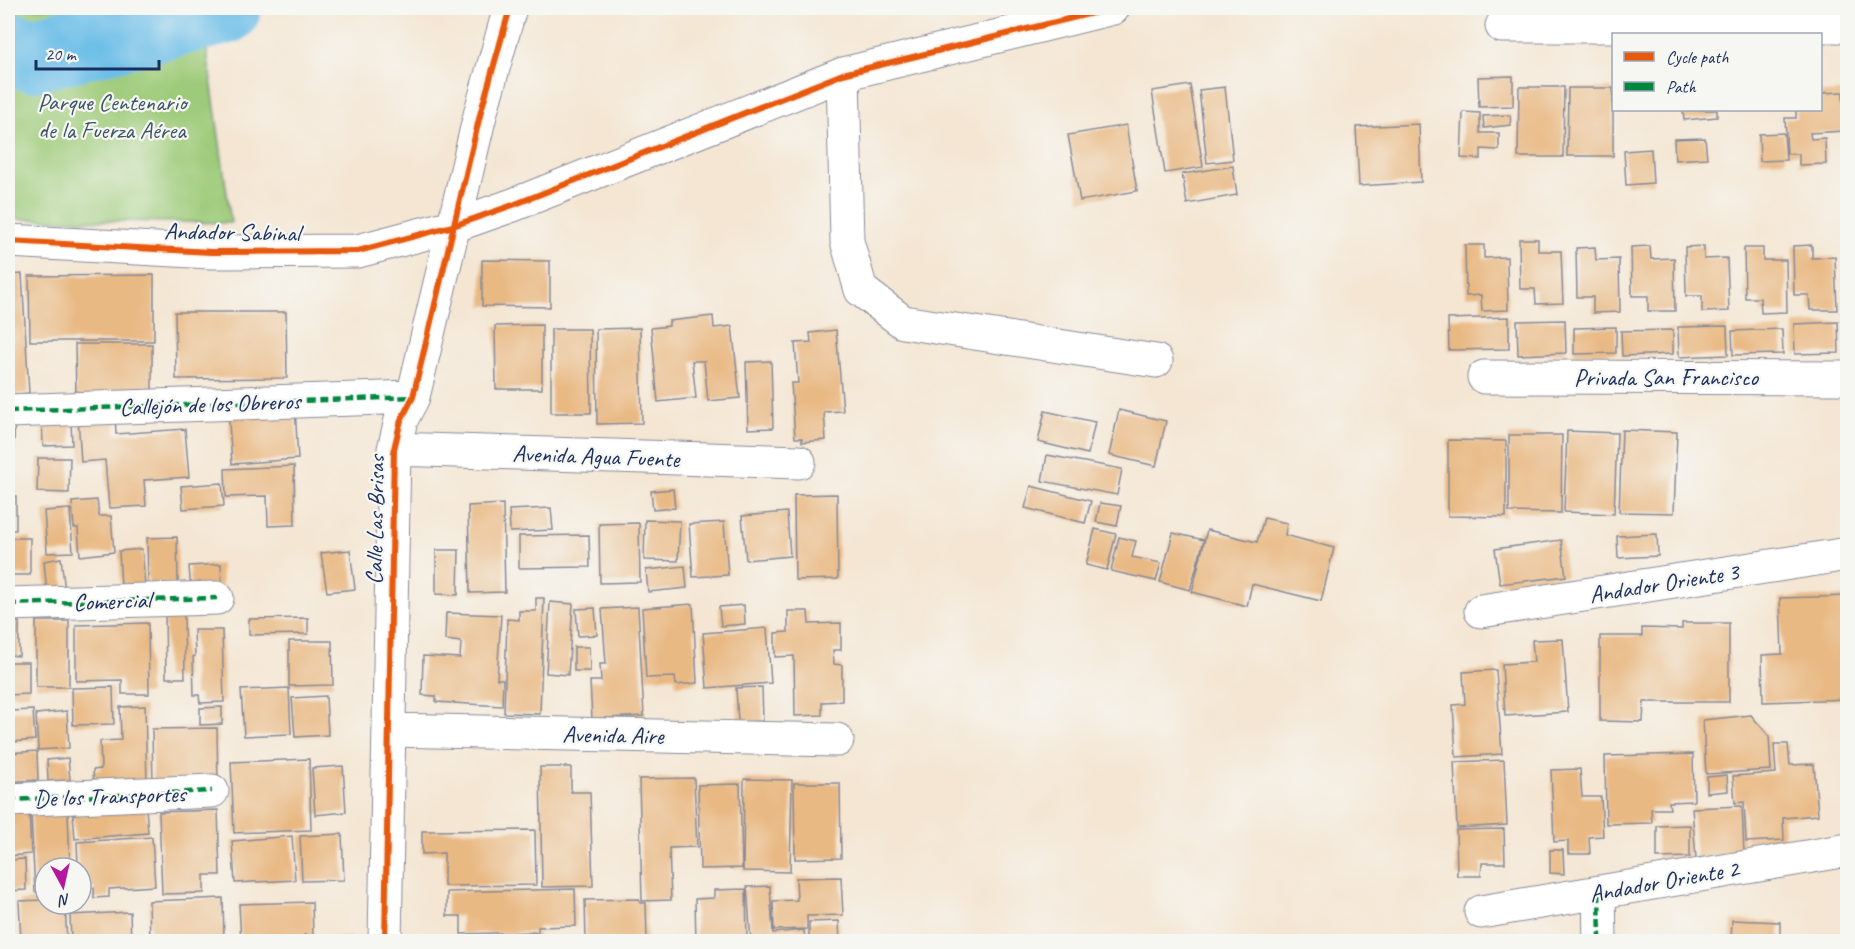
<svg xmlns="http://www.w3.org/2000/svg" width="1855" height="949" viewBox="0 0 1855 949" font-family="Caveat,sans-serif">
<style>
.green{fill:#9ecb79;stroke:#5c7d6c;stroke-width:1.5}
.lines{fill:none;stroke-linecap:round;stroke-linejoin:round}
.river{stroke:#6cbee8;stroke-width:74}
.building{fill:#e9b984}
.minor-casing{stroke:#888a98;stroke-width:35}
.minor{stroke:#fff;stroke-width:33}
.quiet{stroke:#00873e;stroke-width:4.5;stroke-dasharray:9 4.5;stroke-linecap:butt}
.cycleway-casing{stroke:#f6f6f2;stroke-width:10}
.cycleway{stroke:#e8590c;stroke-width:6}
.labels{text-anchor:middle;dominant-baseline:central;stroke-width:4.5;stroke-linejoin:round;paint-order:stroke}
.park-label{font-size:24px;fill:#3c5665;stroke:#f6f6f2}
.street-label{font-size:24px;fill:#1b2f5e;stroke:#f6f6f2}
</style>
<rect width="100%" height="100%" fill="#f6f6f2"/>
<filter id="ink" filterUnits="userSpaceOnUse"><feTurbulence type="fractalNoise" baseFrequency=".0167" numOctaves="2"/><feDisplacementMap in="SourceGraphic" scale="12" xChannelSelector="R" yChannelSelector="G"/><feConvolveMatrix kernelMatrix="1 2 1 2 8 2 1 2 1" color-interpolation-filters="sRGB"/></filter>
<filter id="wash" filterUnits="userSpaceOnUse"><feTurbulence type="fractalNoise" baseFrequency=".008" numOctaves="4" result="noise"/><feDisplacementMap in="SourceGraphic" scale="24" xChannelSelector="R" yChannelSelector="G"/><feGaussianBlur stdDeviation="1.35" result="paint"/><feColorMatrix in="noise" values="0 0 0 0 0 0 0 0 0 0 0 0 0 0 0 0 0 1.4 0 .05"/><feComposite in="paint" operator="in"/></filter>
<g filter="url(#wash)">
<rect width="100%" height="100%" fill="#f4e6d3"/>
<path class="green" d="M8,8H201L231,223L8,219Z"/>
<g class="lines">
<path class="river" d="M8,48L32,55L224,8"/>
</g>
<g id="blocks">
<path class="building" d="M1513,76V106L1479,107L1478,77Z
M1190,85L1203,167L1165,173L1152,91Z
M1225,87L1233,160L1207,163L1199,90Z
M1519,87H1564L1563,157H1518Z
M1568,88H1613V156H1567Z
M1843,92L1844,131L1810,133L1811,139L1825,138L1826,164L1799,165V154H1787L1785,118H1796V110H1820V93Z
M1683,110H1717V117L1684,120Z
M1463,112L1480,113V133H1499V150L1481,149V159L1461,158Z
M1510,115L1511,125L1484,128L1483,116Z
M1419,124L1421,182L1359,186L1356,127Z
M1126,125L1137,191L1080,201L1068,135Z
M1784,133L1786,160L1760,161L1759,134Z
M1705,138L1707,158L1675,160L1674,139Z
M1651,149L1653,183L1626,185L1624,151Z
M1233,166L1237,195L1187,204L1182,174Z
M1519,239H1538V251H1561L1563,303L1536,304L1535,289H1520Z
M1465,245H1484V258L1507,257L1508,310L1482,311L1481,295L1466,296Z
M1812,245V258L1835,257L1837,310H1810L1809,295H1794L1793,246Z
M1650,246L1651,259L1674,258L1675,311H1648V296H1632L1631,247Z
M1704,246V259L1727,258L1729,311L1702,312V296H1686L1685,247Z
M1595,247L1596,260L1619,259L1620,312L1593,313V297H1577L1576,248Z
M1744,248H1763V260H1786L1787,312L1761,313L1760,298H1745Z
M482,260L550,261V307L482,306Z
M22,274L29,393L8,395V275Z
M154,275V341H30L29,276Z
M175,312H286L287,378L176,379Z
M713,316L714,328L732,326L740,398L708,401L704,361H692L696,398L658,402L651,328L669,326V321Z
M1509,317V349L1449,350L1448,319Z
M1565,320L1566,353L1518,355L1517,321Z
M1838,322L1839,353L1795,354L1794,324Z
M542,325V389H496L495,326Z
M1727,326L1728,355L1679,357L1678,327Z
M1616,327V353L1574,354V328Z
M640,328L642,423L597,424L596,329Z
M551,329H590L591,413H551Z
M1782,329L1783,354L1733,355L1732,331Z
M836,330L843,411L824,412L826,440L802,442V438H795L791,383H798L795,343L811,342L810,333Z
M1673,330V354L1622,356L1621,331Z
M75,344H152V398L76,399Z
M771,361L773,428L748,429L746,362Z
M295,406L298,459L232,464L228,410Z
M1119,410L1166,421L1156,466L1109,455Z
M1045,411L1095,422L1088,454L1038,442Z
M115,415L116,434L185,429L189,477L144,480L146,506L109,508L105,460L81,462L78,417Z
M8,418H15L14,441H8Z
M42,421H71L72,445L43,446Z
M1622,430L1677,432L1674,513L1619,512Z
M1567,431L1617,433L1614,514L1564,512Z
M1509,435H1562L1561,513L1509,512Z
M1448,440L1506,441V517L1448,516Z
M1047,455L1122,469L1117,495L1042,481Z
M38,458H70L69,493L37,492Z
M294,466L295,525L268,526L267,496L226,497L225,469Z
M222,483L224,506L183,509L181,486Z
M1031,486L1091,501L1085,523L1025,508Z
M673,489L675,508L653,510L651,491Z
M837,494L838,579L795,580L794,495Z
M8,496H16V530H8Z
M97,500L99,516H111L114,552L80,556L78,528H74L72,502Z
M1100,503L1121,506L1117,526L1096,522Z
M503,504L505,592L470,593L468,506Z
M551,508L553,530L510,532L509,510Z
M70,509L73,552L47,553L44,511Z
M787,512L790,556L746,560L742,516Z
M1264,518L1287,523L1285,535L1334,548L1321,601L1252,584L1247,606L1192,592L1207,530L1257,542Z
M645,520L680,521L678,561L644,560Z
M724,522L728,575L693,577L689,524Z
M639,523L640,582L600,583L599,524Z
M1095,529L1116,534L1107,570L1086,565Z
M1173,533L1204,540L1190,590L1160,582Z
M1657,534L1658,556L1618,558L1617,536Z
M589,535L590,567L519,568V536Z
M177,537L178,584H148L147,538Z
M1119,537L1136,541L1132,557L1161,563L1156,581L1111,571Z
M8,538H30V575H8Z
M1561,540L1566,576L1500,584L1495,549Z
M142,549L145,585L121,587L119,551Z
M350,550L355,589L327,592L321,553Z
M436,550H459L458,595L436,594Z
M61,558L65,591L47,593L44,561Z
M221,564L222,593L191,594L189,566Z
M685,566L687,588L648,592L646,570Z
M1848,596V699L1763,702L1762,655L1782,654L1780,598Z
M536,598H544L540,714L504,713L507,619L519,620V611H536Z
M550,602L573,604L568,675L546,673Z
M693,604L697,683L676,685L675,677L646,678L642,608Z
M744,605L745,624L721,626L719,607Z
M638,607L644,716L592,719L590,681H601L600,664H606L602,609Z
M595,608L597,635L578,636L576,609Z
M788,611H808L809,624L841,623V650H833L834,664L842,665V701L822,702V715L795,716L794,656L775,657V633L788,632Z
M165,613H184L185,678H166Z
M446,613L501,615L497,679H503L502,706L436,702V696L422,695L423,656L460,658L461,642L445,640Z
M308,618V634L249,635V619Z
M36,621H69V687H36Z
M8,622H19V656L8,655Z
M148,623L149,694H122V680L76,681V625Z
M1682,623H1729V702H1644L1643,722L1600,721V636H1642V628L1682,629Z
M767,628L771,683L707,688L703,633Z
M194,630H222L224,702L200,703L199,695H194L193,657L195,656Z
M1563,639L1568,712L1505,716L1502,664L1534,662L1532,640Z
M289,641H332L333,685L289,686Z
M574,647H589L590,671H574Z
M8,662H29V694L8,695Z
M1496,670L1502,754L1456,757L1453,705L1465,704L1463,672Z
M113,687L114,724L73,725L72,688Z
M762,687L763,721L738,722L736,688Z
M289,688L291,734L244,736L241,690Z
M326,696L328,735L295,737L292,698Z
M145,706L147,785L94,786L93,770L101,769L100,741L121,740L120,707Z
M222,707V724L200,725V708Z
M33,710L35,740L12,742L11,711Z
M67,711L69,748L38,750L36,714Z
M1751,715L1769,736L1771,770L1706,774L1703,720Z
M217,728L218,787H153L152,729Z
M1774,744H1788L1790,765L1814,764L1818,815L1783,818L1784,840L1746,842L1744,802L1735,803L1733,776L1776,773Z
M37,751L38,780L8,782V753Z
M1693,754L1694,801L1669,802L1670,809H1651L1652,823L1606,824L1605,756Z
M68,758L70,780L48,781L47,760Z
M309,759L311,830L234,833L231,762Z
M1504,760L1507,825L1457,828L1454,762Z
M343,766L346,812L315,815L312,768Z
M540,767H571V792H590L593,886L542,887Z
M1580,769L1582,797H1601L1603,836L1589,837L1590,854H1568V841L1554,842L1551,770Z
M1727,775L1728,791L1707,793V777Z
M694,778L697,847L669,848L671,900L642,901L639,779Z
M744,779L792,780L790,872L743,871Z
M794,783H840L841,858L795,859Z
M740,784L742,868L700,869L698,785Z
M1742,806L1744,854L1696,858L1692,808Z
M146,808L148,833L75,839L73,814Z
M29,810L31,854L8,856V811Z
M218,810L220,875H204V893L162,894L159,812Z
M68,813L70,868H45V892H35L31,815Z
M1690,825V857L1657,858V826Z
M1504,829L1505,863H1482L1481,876H1457L1456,830Z
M535,830L536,885L444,886V853L422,854V831Z
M342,834L344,880L302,881L300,836Z
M292,836L295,880L235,883L232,841Z
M152,837L155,886L109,889V897L94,898V888L81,889V868H78L77,842Z
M1550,850H1563L1564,874L1550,873Z
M25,859L26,890L8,891V860Z
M841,877L843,915L807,916V929L774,930L773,901L797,900L796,878Z
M770,886L773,933L804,930L805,942H751L747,887Z
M575,889L576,926L538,927V932L461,934V916H447V892Z
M746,889L747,942H696L695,899L714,898V890Z
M223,898L224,942H150L149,901Z
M639,899L640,903H646L647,942H586L585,900Z
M45,900V904H65L67,942H21L19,901Z
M312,902L313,935H304V942H241L239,904Z
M130,912L131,942H71L70,915Z
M1732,920L1780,922V942H1731Z
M839,921L840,942H809V922Z
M538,934L539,942H438V940Z
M349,937L350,942H306V939Z"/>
</g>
</g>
<g filter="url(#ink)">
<use href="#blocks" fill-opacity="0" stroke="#888a98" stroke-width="1.5"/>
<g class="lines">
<g class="minor-casing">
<path id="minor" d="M1502,26H1848
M843,74L847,241L861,290L903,322L1156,361
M8,241L211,252L358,251L453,226L513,205L843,74L1113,8
M1484,377L1848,378
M8,411L413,397
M394,449L799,462
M8,604L217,598
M1481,611L1848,554
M389,730L837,740
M8,800L212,791
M1599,892L1600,942
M1481,912L1848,850
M385,942L394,449L401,420L413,397L481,111L510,8"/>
</g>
<use href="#minor" class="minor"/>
<path class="quiet" d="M8,411L413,397
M8,604L217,598
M8,800L212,791
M1599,892L1600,942"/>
<g class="cycleway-casing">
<path id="cycleway" d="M8,241L211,252L358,251L453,226L513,205L843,74L1113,8
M385,942L394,449L401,420L413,397L481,111L510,8"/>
</g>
<use href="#cycleway" class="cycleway"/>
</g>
</g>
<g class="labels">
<g class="park-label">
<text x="112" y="102">Parque Centenario<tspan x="112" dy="28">de la Fuerza Aérea</tspan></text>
</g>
<g class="street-label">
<text transform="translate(232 232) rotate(1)">Andador Sabinal</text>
<text x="1666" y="377">Privada San Francisco</text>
<text transform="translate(210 404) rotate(-2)">Callejón de los Obreros</text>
<text transform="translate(596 456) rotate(2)">Avenida Agua Fuente</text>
<text transform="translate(375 520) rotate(-89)">Calle Las Brisas</text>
<text transform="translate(1664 583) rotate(-9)">Andador Oriente 3</text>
<text transform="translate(112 601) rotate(-2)">Comercial</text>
<text transform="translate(613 735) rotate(1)">Avenida Aire</text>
<text transform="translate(110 796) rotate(-2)">De los Transportes</text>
<text transform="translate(1664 881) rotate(-10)">Andador Oriente 2</text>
</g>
</g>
<rect width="1855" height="949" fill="none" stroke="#f6f6f2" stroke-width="30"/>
<rect x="1612" y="33" width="210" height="78" fill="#f6f6f2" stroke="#9ea6b7" stroke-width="1.5"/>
<rect x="1624" y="52" width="30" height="9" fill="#e8590c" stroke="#9ea6b7" stroke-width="1.5"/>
<text x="1666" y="63" font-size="18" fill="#1b2f5e">Cycle path</text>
<rect x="1624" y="82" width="30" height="9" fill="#00873e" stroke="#9ea6b7" stroke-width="1.5"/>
<text x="1666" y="93" font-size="18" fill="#1b2f5e">Path</text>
<g transform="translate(63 886) rotate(172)"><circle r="28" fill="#f6f6f2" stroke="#9ea6b7" stroke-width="1.5"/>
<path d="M0-4.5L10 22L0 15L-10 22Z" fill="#b5179e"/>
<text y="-9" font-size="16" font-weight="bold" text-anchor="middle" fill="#1b2f5e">N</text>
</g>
<path d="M36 60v9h123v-9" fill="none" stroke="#1b2f5e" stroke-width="3"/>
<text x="45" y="60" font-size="18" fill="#1b2f5e" stroke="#f6f6f2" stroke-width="4.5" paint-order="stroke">20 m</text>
</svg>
